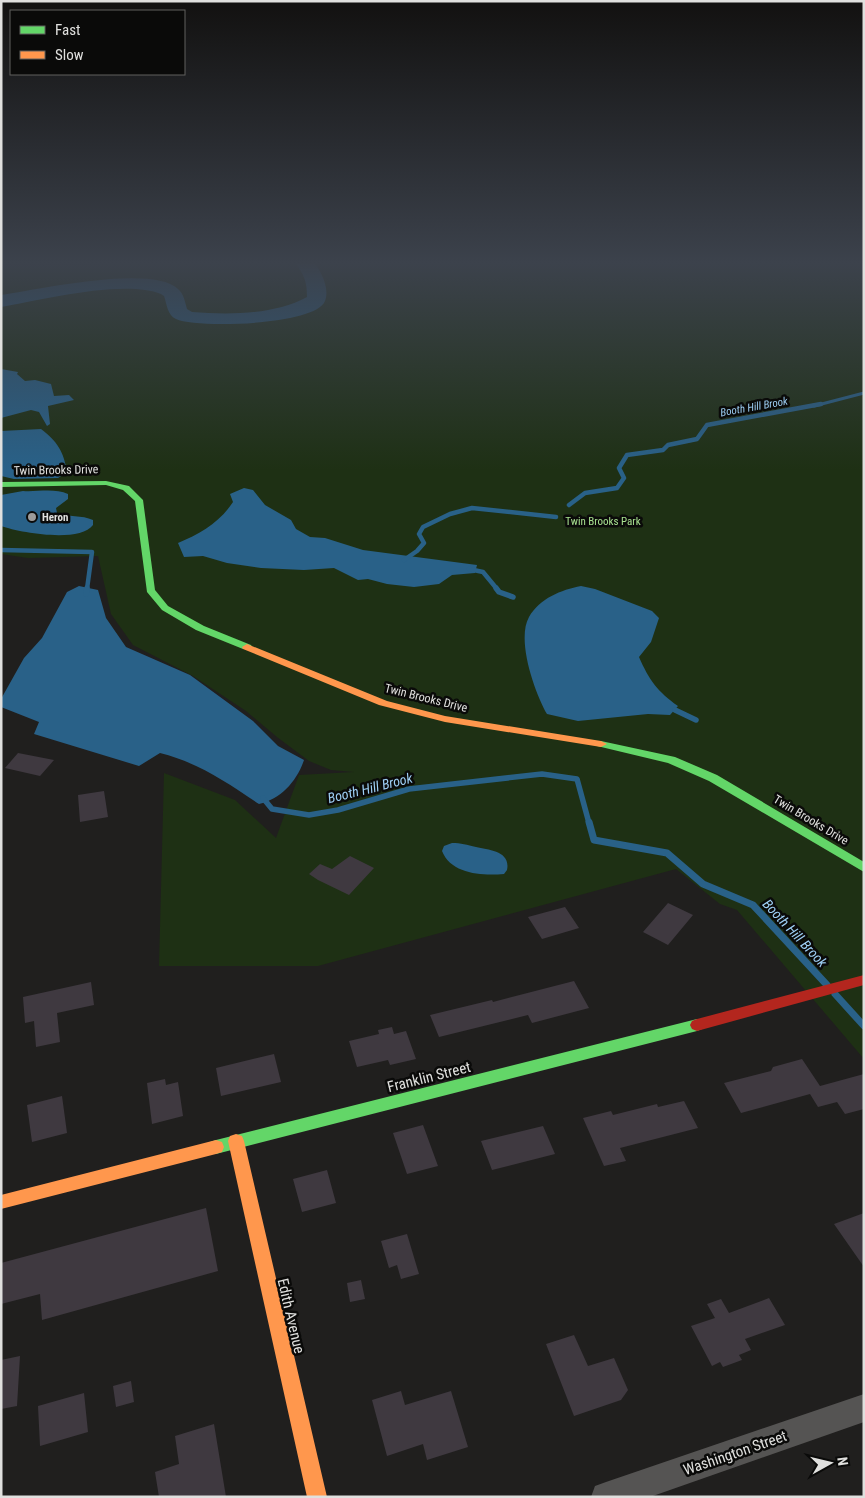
<svg xmlns="http://www.w3.org/2000/svg" width="865" height="1498" viewBox="0 0 865 1498" font-family="'Roboto Condensed',sans-serif">
<style>
.green{fill:#1e3014}
.water{fill:#296188}
.lines{fill:none;stroke-linecap:round;stroke-linejoin:round}
.stream-far3{stroke:#296188;stroke-width:3}
.stream-far2{stroke:#296188;stroke-width:4.5}
.stream-far1{stroke:#296188;stroke-width:5.5}
.stream{stroke:#296188;stroke-width:7}
.river{fill:#296188;fill-rule:evenodd}
.building{fill:#3f3940}
.street{fill:#555453;fill-rule:evenodd}
.fast{fill:#63d668;fill-rule:evenodd}
.slow{fill:#ff974d;fill-rule:evenodd}
.jam{fill:#b3261e;fill-rule:evenodd}
.poi-dot{fill:#9d9c9b;stroke:#0a0a09;stroke-width:2}
.labels{text-anchor:middle;dominant-baseline:central;stroke-width:5;stroke-linejoin:round;paint-order:stroke}
.far-water-label{font-size:11px;font-style:italic;fill:#9ecff5;stroke:#0a0a09}
.far-poi-label{font-size:11px;font-weight:bold;fill:#e0e0de;stroke:#0a0a09;text-anchor:start}
.far-park-label{font-size:11px;fill:#a7e08f;stroke:#0a0a09}
.street-label{font-size:12px;fill:#e0e0de;stroke:#0a0a09}
.water-label{font-size:14px;font-style:italic;fill:#9ecff5;stroke:#0a0a09}
.near-street-label{font-size:15px;fill:#e0e0de;stroke:#0a0a09}
</style>
<rect width="100%" height="100%" fill="#201f1e"/>
<path class="green" d="M211,261H864V1059L737,910L720,904L676,869L318,966H159L164,773L235,800L276,838L299,775L354,772L331,770L309,761L277,737L246,711L193,676L133,645L111,614L98,556L28,558L1,554V267Z"/>
<path class="water" d="M1,369L18,372L17,374L25,381L35,380L51,384L54,396L69,395L74,400L48,406L50,424L47,426L39,412L31,410L1,418Z
M41,429C57,441 64,452 67,472L58,478L14,479L1,476V431Z
M244,488L253,490L265,505L291,520L296,529L310,537L325,538L363,550L477,565L475,573L452,575L439,584L414,587L387,584L368,579L358,580L334,568L304,570L261,568L227,563L203,556L184,557L178,543C200,534 220,522 233,502L230,494Z
M23,491C37,492 55,488 68,494V499L56,508L57,513C68,517 82,515 93,520V525C80,543 21,533 1,526V495Z
M79,586L98,590L106,618L126,647L190,675L253,721L278,746L304,760C297,781 281,799 259,804C226,782 199,763 160,753L139,766L34,734L39,722L1,707V699L24,658L42,638L67,592Z
M581,586L595,589L652,611L659,618L651,642L639,657C649,680 658,692 678,706L670,715L648,714L578,721L547,714C535,693 516,640 529,617C540,598 561,590 581,586Z
M452,843C461,843 467,845 476,847C489,850 511,851 507,870L504,874C482,876 451,874 442,851L444,846Z"/>
<g class="lines">
<path class="stream-far3" d="M814,406L864,393"/>
<path class="stream-far2" d="M569,505L585,493L617,488L624,478L619,468L627,455L663,450L668,445L697,439L707,425L821,404
M1,550L92,552L87,589
M404,560L417,551L424,543L419,534L423,527L450,514L472,508L556,517
M469,569L483,572L497,589"/>
<path class="stream-far1" d="M496,588L499,592L513,597
M86,594L87,588
M675,710L696,720
M263,798L272,809L309,815L338,810L409,789L542,774L577,779L589,823"/>
<path class="stream" d="M589,822L594,840L667,853L703,884L753,905L827,985
M835,994L864,1026"/>
<path class="river" d="M294,261H313C321,271 330,288 325,301C316,325 197,329 176,319C167,315 167,304 164,296L161,294C125,279 40,300 1,307V295C36,290 152,264 178,289C184,294 185,302 187,309L192,312C228,315 274,315 307,297C307,280 304,275 294,261Z"/>
</g>
<path class="building" d="M18,753L54,760L40,776L5,768Z
M104,791L108,817L80,822L78,795Z
M350,856L374,868L349,895L318,880L309,874L320,864L332,869Z
M668,903L693,915L668,945L643,932Z
M565,907L579,928L542,939L528,917Z
M574,981L589,1008L532,1023L528,1015L439,1037L430,1015L492,1000L493,1002Z
M91,982L94,1005L57,1013L60,1042L36,1047L34,1021L25,1023L23,997Z
M392,1027L394,1034L406,1031L416,1059L390,1065L388,1060L357,1067L349,1041L379,1034L378,1030Z
M274,1054L281,1082L221,1096L216,1068Z
M802,1059L820,1086L864,1074V1109L845,1114L837,1102L818,1107L810,1094L741,1113L724,1083L771,1071L773,1067Z
M165,1079L166,1085L178,1082L183,1116L152,1124L147,1083Z
M62,1096L67,1133L32,1142L27,1105Z
M684,1101L698,1128L620,1148L626,1161L604,1166L583,1118L611,1111L613,1115L657,1104L658,1107Z
M423,1125L438,1166L407,1174L393,1133Z
M543,1126L555,1154L492,1170L481,1141Z
M327,1170L336,1203L302,1212L293,1179Z
M206,1208L218,1271L42,1320L40,1294L1,1304V1263Z
M864,1213V1267L834,1224Z
M407,1234L419,1274L401,1279L397,1265L389,1268L381,1241Z
M361,1280L365,1299L350,1302L347,1283Z
M769,1298L785,1325L745,1339L751,1350L739,1355L742,1360L723,1367L720,1362L712,1366L691,1326L715,1318L707,1304L721,1299L729,1313Z
M574,1335L588,1366L614,1358L628,1390L621,1400L574,1416L546,1344Z
M20,1356L17,1406L1,1409V1360Z
M131,1381L134,1402L116,1407L113,1386Z
M401,1391L405,1405L451,1391L468,1447L427,1460L423,1444L387,1456L372,1400Z
M84,1393L88,1432L40,1446L38,1406Z
M214,1424L226,1497H159L155,1472L179,1464L175,1436Z"/>
<g class="lines">
<path class="street" d="M864,1394V1422L650,1497H591L595,1486L606,1482Z"/>
<path class="fast" d="M1,261H70L67,263L1,264Z
M106,481L129,486L143,500L155,590L168,606L204,626L251,645L252,647L251,649H243L196,630L162,610L147,592L135,501L123,490L106,485L1,487V482Z
M601,741L675,757L717,775L864,862V872L709,781L668,763L597,746L595,744L597,742Z
M697,1019L702,1021L704,1025L702,1029L697,1031L216,1154L210,1152L208,1147L210,1142L216,1140Z"/>
<path class="slow" d="M247,644L387,701L445,716L601,741L607,744L601,747L445,722L379,705L243,649L242,647Z
M236,1134L242,1136L244,1141L327,1497H307L228,1141L230,1136Z
M216,1140L222,1142L224,1147L222,1152L216,1154L1,1209V1195Z"/>
<path class="jam" d="M864,975V985L697,1031L692,1029L690,1025L692,1021L697,1019Z"/>
</g>
<linearGradient id="sky" x2="0" y2="1"><stop stop-color="#121110"/><stop offset="0.56" stop-color="#3c424c"/><stop offset="1" stop-color="#3c424c" stop-opacity="0"/></linearGradient>
<rect width="865" height="470" fill="url(#sky)"/>
<circle class="poi-dot" cx="32" cy="517" r="5"/>
<g class="labels">
<g class="far-water-label">
<text transform="translate(754 407) rotate(-10)">Booth Hill Brook</text>
</g>
<g class="far-poi-label">
<text x="42" y="517">Heron</text>
</g>
<g class="far-park-label">
<text x="603" y="521">Twin Brooks Park</text>
</g>
<g class="street-label">
<text transform="translate(56 470) rotate(-1)">Twin Brooks Drive</text>
<text transform="translate(426 698) rotate(14)">Twin Brooks Drive</text>
<text transform="translate(811 820) rotate(31)">Twin Brooks Drive</text>
</g>
<g class="water-label">
<text transform="translate(370 788) rotate(-14)">Booth Hill Brook</text>
<text transform="translate(795 933) rotate(47)">Booth Hill Brook</text>
</g>
<g class="near-street-label">
<text transform="translate(429 1077) rotate(-14)">Franklin Street</text>
<text transform="translate(291 1316) rotate(77)">Edith Avenue</text>
<text transform="translate(735 1453) rotate(-19)">Washington Street</text>
</g>
</g>
<rect width="865" height="1498" fill="none" stroke="#e0e0de" stroke-width="5"/>
<rect x="10" y="10" width="175" height="65" fill="#0a0a09" stroke="#60605e"/>
<rect x="20" y="26" width="25" height="8" fill="#63d668" stroke="#60605e"/>
<text x="55" y="35" font-size="15" fill="#e0e0de">Fast</text>
<rect x="20" y="51" width="25" height="8" fill="#ff974d" stroke="#60605e"/>
<text x="55" y="60" font-size="15" fill="#e0e0de">Slow</text>
<g transform="translate(830 1463) rotate(82)" stroke="#0a0a09" stroke-width="4" paint-order="stroke">
<path d="M0-4L9 19L0 12L-9 19Z" fill="#e0e0de"/>
<text y="-8" font-size="14" font-weight="bold" text-anchor="middle" fill="#e0e0de">N</text>
</g>
</svg>
